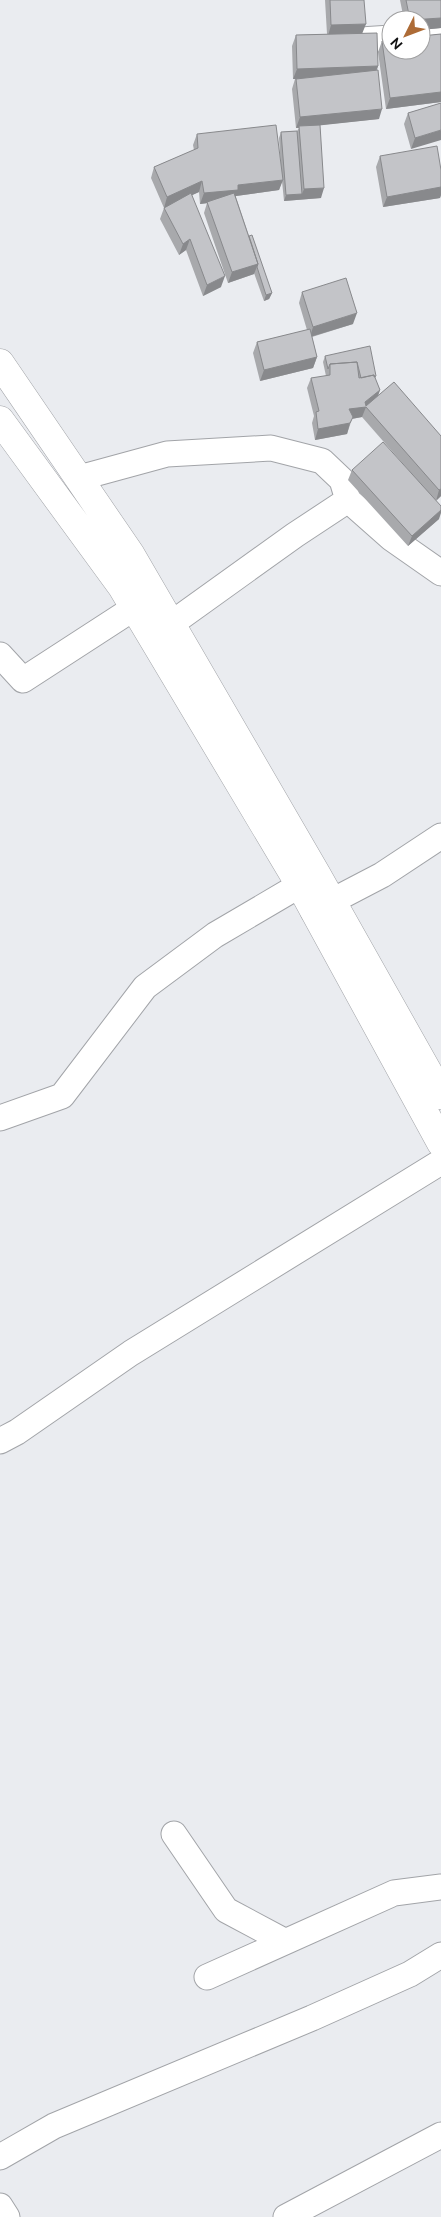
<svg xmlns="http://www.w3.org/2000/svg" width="441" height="2217" viewBox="0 0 441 2217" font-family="Ubuntu,sans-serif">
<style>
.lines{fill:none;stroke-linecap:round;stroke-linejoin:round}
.minor-casing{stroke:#a2a4a8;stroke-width:27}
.secondary-casing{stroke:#a2a4a8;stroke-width:29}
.minor{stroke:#fff;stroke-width:25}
.secondary{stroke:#fff;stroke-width:28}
.wall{fill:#a8a9ac}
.shaded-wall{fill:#88898c}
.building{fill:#c3c4c8;stroke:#88898c}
</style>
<rect width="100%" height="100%" fill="#eaecf0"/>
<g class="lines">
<g class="minor-casing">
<path id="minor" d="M421,36L441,35
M346,41L391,38
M79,478L167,454L271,448L322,461L342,480L348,500L391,538L441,573
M171,624L295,535L348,500
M0,655L23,680L134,608
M313,911L382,875L441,836
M0,1118L62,1096L145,987L215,935L317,875
M0,1441L17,1432L131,1353L441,1162
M174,1834L226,1910L284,1941
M207,1977L394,1893L441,1887
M0,2157L54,2126L312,2018L410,1974L441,1955
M0,2206L7,2217
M286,2217L441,2135"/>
</g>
<g class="secondary-casing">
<path id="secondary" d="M0,363L131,555L317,875L441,1095
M0,420L122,587L300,885L441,1143"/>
</g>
<use href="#minor" class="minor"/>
<use href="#secondary" class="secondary"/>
</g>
<path class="wall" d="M325,0H364L362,33L378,66L377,70L379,119L320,125L321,198L284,201L282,181L279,190L236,196V197L249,236L272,293L269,299L264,301L254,273V274L228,283L204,213L207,203L200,204L199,192L192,195L221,287L203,296L186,250L179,255L160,219L164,208L169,205L164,208L151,178L154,167L194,150L193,145L197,134L281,168L279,138L281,132L297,131L299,128H296L292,89L295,79H293L292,46L296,35L327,34Z
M400,0H441V28L421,30V20H404Z
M441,34V102L386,109L378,52L382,41Z
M441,103L411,149L404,124L408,113Z
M380,156L441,170V195L440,198L383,207L376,167Z
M302,292L353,324L312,337L317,357L313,368L260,381L253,353L257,342L307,330L299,303Z
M325,356L376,376L375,379L380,390L378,396L441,436V496L436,500L439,519L408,546L348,480L352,470L418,481L362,417L352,419L347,434L315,440L312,423L314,416L307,388L311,378L326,376L323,362Z"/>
<path class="shaded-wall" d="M441,18V28L421,30V20H411Z
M366,24L362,34L328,36L331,25Z
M378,66L374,77L293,79L297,69Z
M441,92V102L386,109L390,98Z
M382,109L379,119L296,128L300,117Z
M441,130V140L411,149L415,138Z
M283,180L279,190L236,196L234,200L200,204L204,193L238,185Z
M202,181L199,192L164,208L167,197Z
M441,187V195L440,198L383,207L387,197Z
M324,188L321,198L284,201L286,195L302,194L304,189Z
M190,239L186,250L179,255L183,244Z
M258,264L254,274L228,283L232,272Z
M225,276L221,287L203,296L207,285Z
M272,293L269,299L264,301L266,295Z
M357,313L353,324L310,337L313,327Z
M317,357L313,368L260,381L264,370Z
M380,390L376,401L366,407L362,417L345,420L349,409L365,402Z
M350,423L347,434L315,440L318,429Z
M441,489V496L436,501L439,490Z
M441,510V513L439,519L408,546L412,536Z"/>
<path class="building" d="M330,0H364L366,24L331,25Z
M406,0H441V18L410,20Z
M377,33L378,66L297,69L296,35Z
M441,34V92L390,98L382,41L391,40V50H421V36Z
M378,70L382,109L300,117L296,79Z
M441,103V130L415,138L408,113Z
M276,125L283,180L238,185V190L204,193L202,181L167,197L154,167L198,148L197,134Z
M320,125L324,188L304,189L299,126Z
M297,131L302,194L286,195L281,132Z
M437,146L441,170V187L387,197L380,156Z
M191,193L225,276L207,285L190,239L183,244L164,208Z
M234,193L258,264L232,272L207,202Z
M252,235L272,293L266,295L257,267L258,264L249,236Z
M346,278L357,313L313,327L302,292Z
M310,329L317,357L264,370L257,342Z
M370,346L376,376L374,377V375L361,378L357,362L330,364L328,369L325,356Z
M357,362L359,378L374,375L380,390L365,402L366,406L394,382L441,436V489L439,490L366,407L349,409L353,417L350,423L318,429L316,412L319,411L311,378L330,375V364Z
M383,442L441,506V510L412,536L352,470Z"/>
<g transform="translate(406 35) rotate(228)"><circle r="24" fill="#ffffff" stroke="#a0a0a1"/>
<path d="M0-4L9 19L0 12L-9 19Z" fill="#ad6b36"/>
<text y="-8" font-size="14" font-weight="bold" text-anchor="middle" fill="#121213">N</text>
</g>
</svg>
